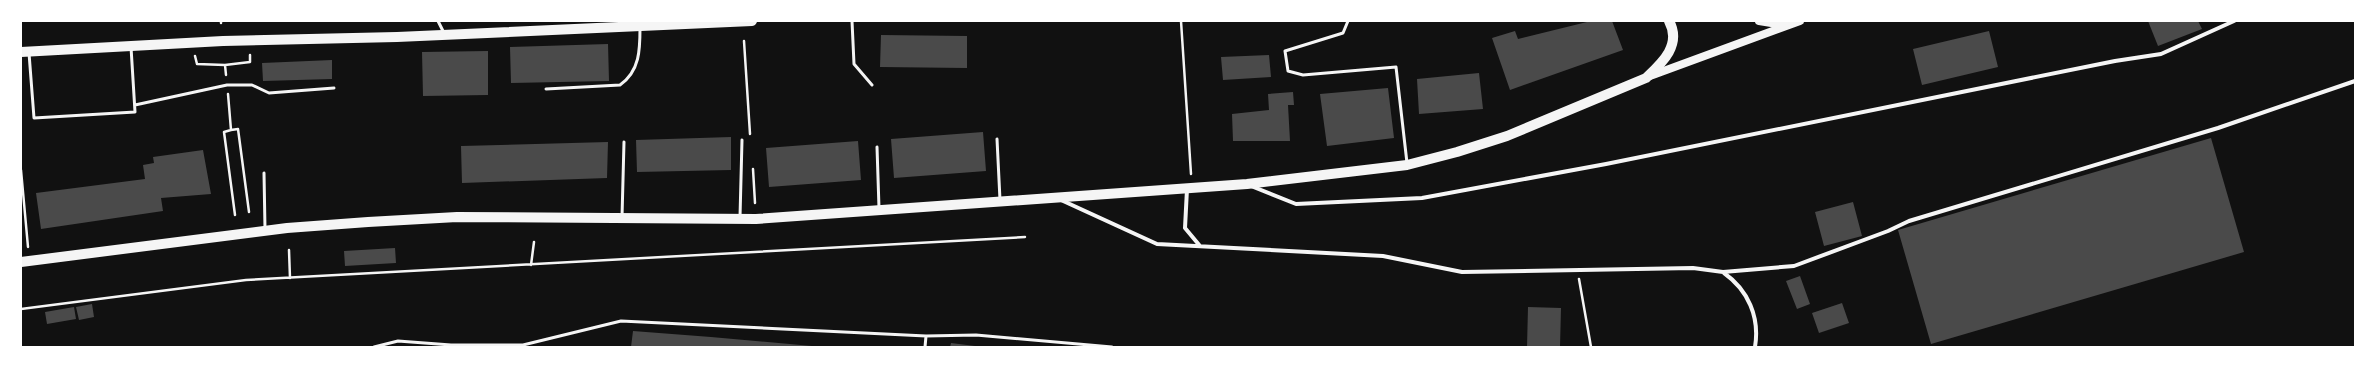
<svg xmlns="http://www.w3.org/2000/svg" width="2376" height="368" viewBox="0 0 2376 368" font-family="'Fira Sans',sans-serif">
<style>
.building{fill:#4a4a4a}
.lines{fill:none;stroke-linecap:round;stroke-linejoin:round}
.path{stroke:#f5f5f5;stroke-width:2.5}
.service{stroke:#f5f5f5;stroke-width:3}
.minor{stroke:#f5f5f5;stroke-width:4}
.secondary{stroke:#f5f5f5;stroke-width:8}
.primary{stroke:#f5f5f5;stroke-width:10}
</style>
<rect width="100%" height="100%" fill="#111"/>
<path class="building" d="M1591,21H1612L1623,50L1510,90L1492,38L1515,31L1518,39Z
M2148,21H2198L2202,29L2158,46Z
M1989,31L1998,67L1922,85L1913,49Z
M881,35L967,36V68L880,67Z
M608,44L609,81L511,83L510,47Z
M488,51V95L423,96L422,52Z
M1269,55L1271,77L1223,80L1221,57Z
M332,60V79L263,81L262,63Z
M1479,73L1483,109L1419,114L1417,79Z
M1388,88L1394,138L1327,146L1320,94Z
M1293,92L1294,105H1288L1290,141H1233L1232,114L1269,110L1268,94Z
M983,132L986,171L894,178L891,139Z
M731,137V170L637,172L636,140Z
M2211,138L2244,252L1931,344L1898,230Z
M858,141L861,180L769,187L766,148Z
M608,142L607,178L462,183L461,146Z
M203,150L211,194L161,198L163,211L41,229L36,193L145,179L143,165L154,163L153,157Z
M1853,202L1862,236L1824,246L1815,212Z
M395,248L396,263L345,266L344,251Z
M1800,276L1810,304L1797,309L1786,281Z
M1842,303L1849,323L1819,333L1812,313Z
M92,304L94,317L79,320L76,307Z
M74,307L76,319L47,324L45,312Z
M1528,307L1561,308L1560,347H1527Z
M633,331L711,337L823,347H631Z
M951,343L975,346V347H950Z"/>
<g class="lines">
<path class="path" d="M221,21V23
M1181,21L1191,174
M744,41L750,134
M195,56L197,64L225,65L250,62V55
M225,65L226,75
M228,94L231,130L224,132L235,215
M231,130L238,129L249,212
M753,169L755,203
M21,170L28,247
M289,250L290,278
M531,265L534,242
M1579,279L1591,347
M21,309L246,280L1025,237"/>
<path class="service" d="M438,21L444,33
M852,21L854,64L872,85
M1348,21L1343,33L1285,51L1288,71L1303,75L1396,67L1407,163
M29,53L34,118L135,112L131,47
M546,89L620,85C640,71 640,49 640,28
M135,105L227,85H252L269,93L334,88
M997,139L1000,200
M877,147L879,208
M264,173L265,229
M622,217L624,142
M740,217L742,140
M374,347L398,341L451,345H523L621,321L926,336L976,335L1112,347
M925,347L926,336"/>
<path class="minor" d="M1251,186L1296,204L1422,198L1606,164L2115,61L2161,54L2234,21
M1187,189L1185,228L1200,246
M1061,200L1157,244L1383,256L1462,272L1693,268L1723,272L1794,266L1888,231L1909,221L2218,128L2355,81
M1724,273C1748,290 1760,317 1755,347"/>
<path class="secondary" d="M1759,21L1783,25
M1650,76L1800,21"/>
<path class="primary" d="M21,52L223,41L397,37L752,21
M21,262L287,228L368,222L457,217L756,219L1247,184L1407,165L1457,152L1507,136L1646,78C1662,63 1682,45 1669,21"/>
</g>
<rect width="2376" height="368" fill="none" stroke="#ffffff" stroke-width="44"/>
</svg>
